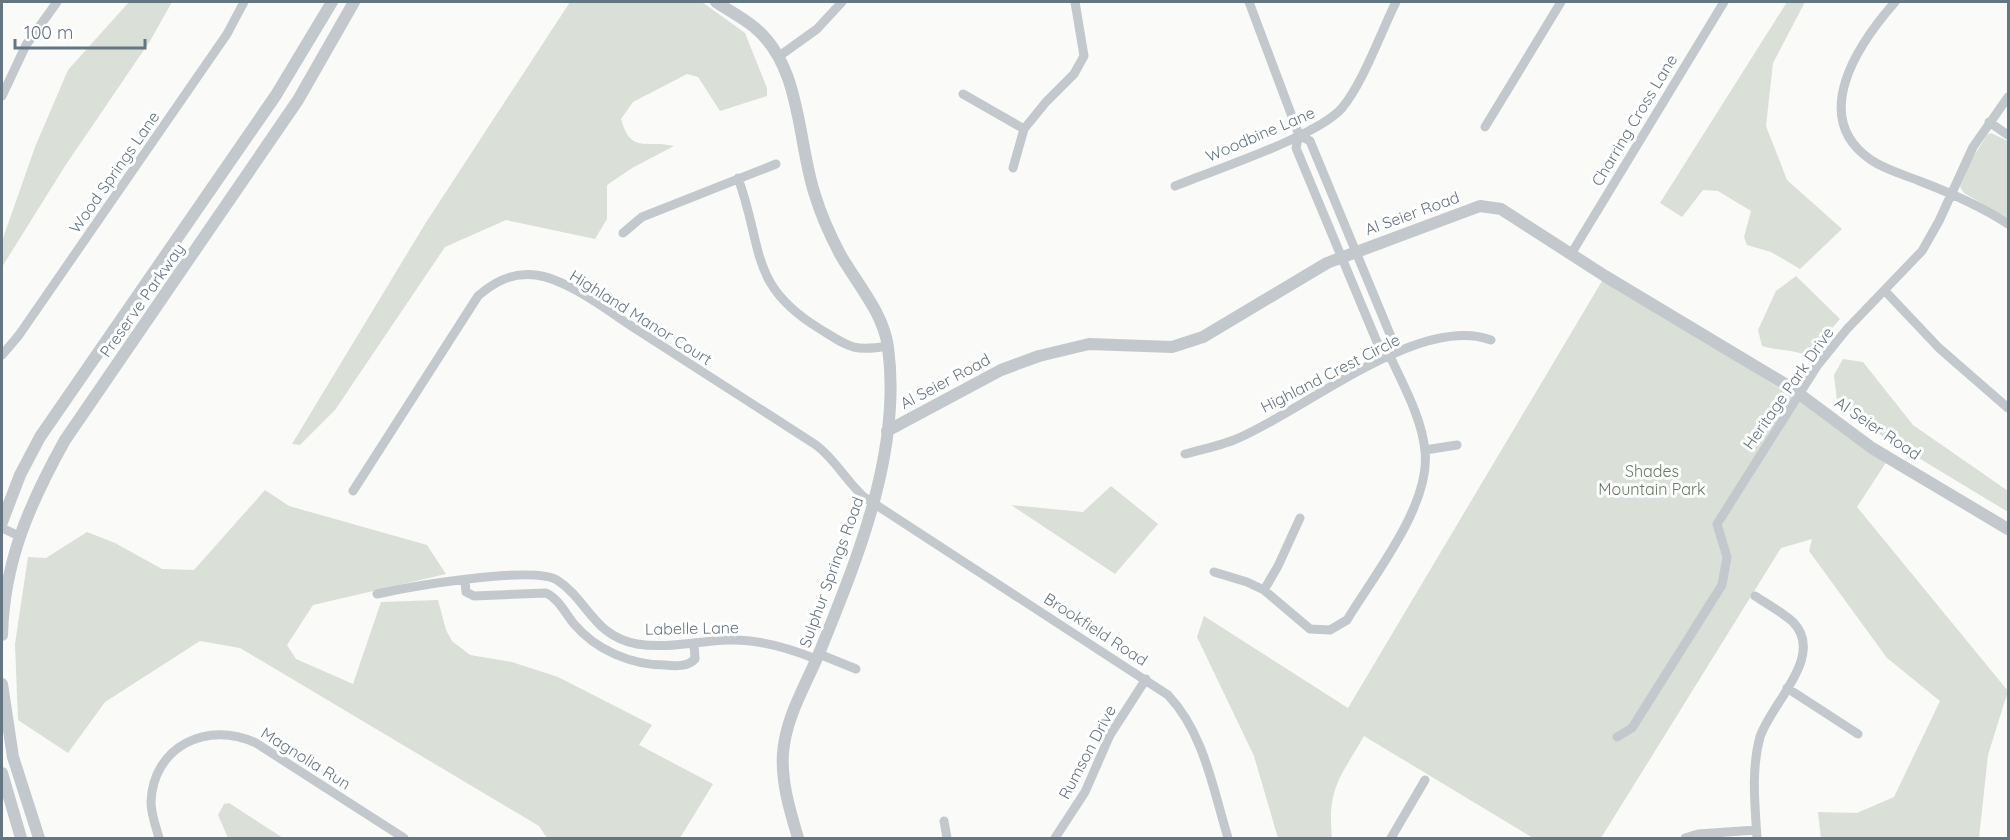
<svg xmlns="http://www.w3.org/2000/svg" width="2010" height="840" viewBox="0 0 2010 840" font-family="Quicksand,sans-serif">
<style>
.green{fill:#dadfd7}
.lines{fill:none;stroke-linecap:round;stroke-linejoin:round}
.minor{stroke:#c3c8cc;stroke-width:9}
.tertiary{stroke:#c3c8cc;stroke-width:12}
.labels{text-anchor:middle;dominant-baseline:central;stroke-width:6;stroke-linejoin:round;paint-order:stroke}
.street-label{font-size:16px;fill:#657683;stroke:#fff}
.park-label{font-size:16px;fill:#687a64;stroke:#fff}
</style>
<rect width="100%" height="100%" fill="#fafaf8"/>
<path class="green" d="M129,2H172L150,41L65,166L2,267V241L35,147L68,70Z
M570,2H702L745,33L767,88V96L720,111L698,77L687,74L633,102L621,119C631,155 646,139 674,146L632,168L607,185V219L595,239L506,220L445,247L335,410L300,445L292,444L425,224Z
M1787,2H1805L1773,63L1766,126L1787,180L1842,229L1800,269L1771,252L1747,245L1744,237L1751,211L1718,191L1703,190L1682,217L1660,203Z
M1991,133L2008,141V219L1964,193L1960,187L1970,162L1987,135Z
M1605,276L1872,448L1887,461L1857,507L2008,691L1988,755L1979,838H1821L1818,812L1857,813L1894,797L1940,701L1887,658L1809,551L1812,539L1781,548L1601,838H1533L1364,736C1340,778 1327,788 1332,838H1278L1254,756L1197,637L1204,616L1348,708Z
M1796,276L1840,319L1808,356C1793,349 1778,351 1762,346L1758,330L1776,291Z
M1843,359L1863,362L1913,425L2008,491V512L1874,431L1837,401L1834,375Z
M1111,486L1158,524L1115,574L1011,505L1083,512Z
M265,490L289,506L427,545L446,574L313,605L287,645L296,659L353,684L381,602L438,600L446,630L452,641L470,655L512,662L558,677L652,725L639,745L713,784L680,838H547L539,826L240,648L200,641L105,702L68,753L18,720L15,644L28,557L46,558L87,532L115,543L162,569L194,570Z
M229,803L283,838H228L218,815L224,804Z"/>
<g class="lines">
<path class="minor" d="M1249,2L1299,135L1296,148L1377,342L1390,356L1392,339L1310,141L1299,135
M1895,2C1859,43 1808,117 1871,160C1886,170 1905,175 1922,182C1953,194 1981,206 2008,224
M778,57L817,29L842,2
M963,94L1024,129
M2,96L26,45L57,2
M1989,122L2008,135
M1485,127L1561,2
M1013,168L1024,129L1046,102L1074,74L1084,56L1075,2
M738,178C764,249 748,285 820,329C849,347 853,352 888,346
M1175,186C1214,170 1318,136 1342,108C1363,83 1381,32 1396,2
M623,233L642,217L776,164
M1571,254L1724,2
M1886,292L1939,348L2008,408
M2,355L19,335L227,34L244,2
M1425,450L1457,445
M1185,454C1201,450 1218,446 1234,440C1302,413 1418,313 1491,340
M353,491L478,296C495,281 513,272 536,275C568,279 612,314 639,331C698,369 757,407 816,445C835,459 846,481 864,497L1168,695C1204,733 1213,789 1228,838
M2,528L19,536
M1214,572L1247,582L1264,590L1310,629L1330,630L1347,620C1374,575 1431,505 1425,451C1422,418 1403,385 1390,356
M465,581L466,592L474,596L546,593C559,599 565,613 574,624C596,650 631,665 665,665C675,666 688,667 695,659L694,643
M1264,590L1278,566L1300,518
M377,594C408,587 533,565 557,580C588,600 593,636 637,644C667,649 698,641 728,640C758,639 789,648 816,659
M1755,596C1767,604 1782,612 1793,622C1826,656 1771,703 1760,737C1751,769 1755,806 1757,838
M819,654L856,669
M1787,688L1858,734
M1617,737L1632,728L1722,585L1727,557L1717,524L1817,366L1847,329L1922,251L1939,221L1973,147L2008,97
M944,821L947,838
M159,838C156,827 151,814 151,802C153,746 208,720 256,743L404,838
M1055,838L1085,792L1110,735L1146,679
M1391,838L1425,780
M1685,838L1698,834L1756,830"/>
<path class="tertiary" d="M716,2C728,10 742,17 754,27C802,66 797,141 815,195C821,215 830,235 840,254C857,284 883,312 888,347C902,451 858,557 820,651C806,685 786,716 783,753C781,782 790,811 798,838
M887,431L1001,370L1039,356L1089,344L1172,347L1203,337L1327,263L1480,206L1501,209L1605,276L1790,387L1872,448L2008,529
M2,522L20,475L40,437L276,95L332,2
M2,635C4,561 30,503 65,440L298,100L354,2
M2,684L13,757L39,838
M2,773L21,838"/>
</g>
<g class="labels">
<g class="street-label">
<text transform="translate(1634 120) rotate(-59)">Charring Cross Lane</text>
<text transform="translate(1260 134) rotate(-23)">Woodbine Lane</text>
<text transform="translate(114 172) rotate(-55)">Wood Springs Lane</text>
<text transform="translate(1412 213) rotate(-20)">Al Seier Road</text>
<text transform="translate(142 300) rotate(-55)">Preserve Parkway</text>
<text transform="translate(641 317) rotate(32)">Highland Manor Court</text>
<text transform="translate(1330 373) rotate(-27)">Highland Crest Circle</text>
<text transform="translate(945 381) rotate(-28)">Al Seier Road</text>
<text transform="translate(1788 388) rotate(-55)">Heritage Park Drive</text>
<text transform="translate(1878 428) rotate(34)">Al Seier Road</text>
<text transform="translate(831 572) rotate(-70)">Sulphur Springs Road</text>
<text transform="translate(692 628) rotate(-1)">Labelle Lane</text>
<text transform="translate(1096 629) rotate(33)">Brookfield Road</text>
<text transform="translate(1087 752) rotate(-62)">Rumson Drive</text>
<text transform="translate(306 758) rotate(32)">Magnolia Run</text>
</g>
<g class="park-label">
<text x="1652" y="471">Shades<tspan x="1652" dy="18">Mountain Park</tspan></text>
</g>
</g>
<rect width="2010" height="840" fill="none" stroke="#657683" stroke-width="6"/>
<path d="M15 39v9h130v-9" fill="none" stroke="#657683" stroke-width="3"/>
<text x="24" y="39" font-size="18" fill="#657683" stroke="#ffffff" stroke-width="4.5" paint-order="stroke">100 m</text>
</svg>
